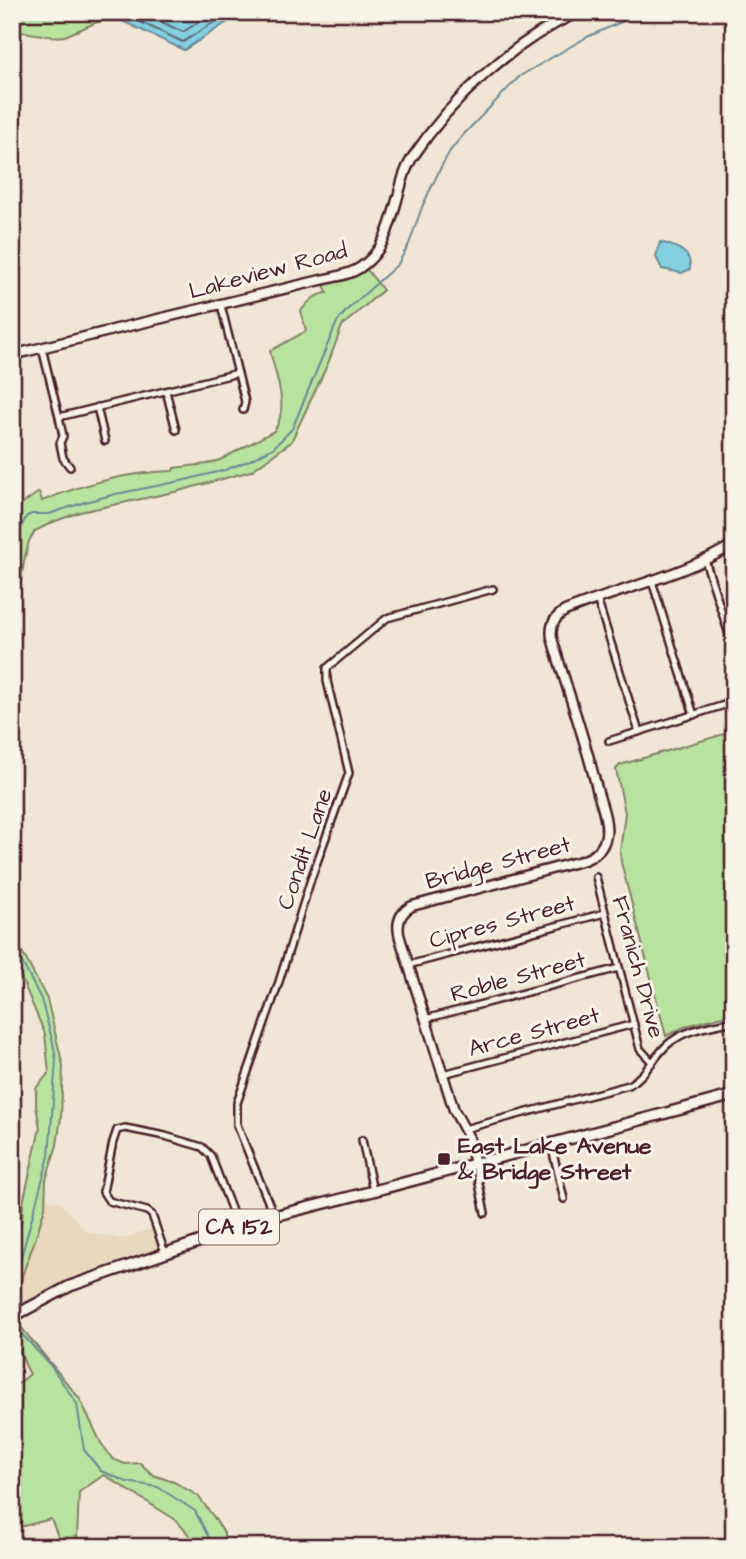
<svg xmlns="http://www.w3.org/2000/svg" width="746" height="1559" viewBox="0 0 746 1559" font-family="'Architects Daughter',sans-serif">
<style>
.built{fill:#e9d7be}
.green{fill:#b8e39f;stroke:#818165;stroke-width:2}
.water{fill:#83d0e1;stroke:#6c8998;stroke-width:2}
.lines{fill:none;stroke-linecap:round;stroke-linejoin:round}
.shore{stroke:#616674;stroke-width:2}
.stream{stroke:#6c8998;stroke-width:2}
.street-casing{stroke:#4a1f2b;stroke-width:10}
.secondary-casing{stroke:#4a1f2b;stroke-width:13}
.primary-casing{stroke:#4a1f2b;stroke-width:14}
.street{stroke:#f7f3e8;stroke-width:5}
.secondary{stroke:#f7f3e8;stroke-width:8}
.primary{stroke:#f7f3e8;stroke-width:9}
.poi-dot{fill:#4a1f2b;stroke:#f7f3e8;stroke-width:2.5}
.labels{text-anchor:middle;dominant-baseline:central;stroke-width:6;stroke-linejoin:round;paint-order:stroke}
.shield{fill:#f7f3e8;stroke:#7e5f64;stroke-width:2}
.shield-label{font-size:21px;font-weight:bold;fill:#4a1f2b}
.street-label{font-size:23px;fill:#4a1f2b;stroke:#f7f3e8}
.poi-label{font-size:23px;font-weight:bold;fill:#4a1f2b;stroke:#f7f3e8;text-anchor:start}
</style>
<rect width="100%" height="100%" fill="#f1e6d5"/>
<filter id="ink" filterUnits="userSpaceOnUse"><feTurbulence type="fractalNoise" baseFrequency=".0143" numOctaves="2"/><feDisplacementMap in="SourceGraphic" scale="14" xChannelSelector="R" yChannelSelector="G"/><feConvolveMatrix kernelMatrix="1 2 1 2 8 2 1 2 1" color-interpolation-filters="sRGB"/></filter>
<g filter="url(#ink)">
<path class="built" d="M26,1194L59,1202L87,1232L123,1239L158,1226L169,1253L100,1277L15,1313Z"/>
<path class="green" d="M12,12H131L95,23L65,36L54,37L24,32L12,33Z
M365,267L383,290L342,326L329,361L291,442L251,471L179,491L80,512L53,522L35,531L29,541L25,557L12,627V511L39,492L42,501C83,484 129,472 173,471L174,468L207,464L220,460L274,431C290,408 276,377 270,351L306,331L301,311C309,301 314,295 327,293L324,284L354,275Z
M734,731V1013L686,1026L666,1036L621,862L620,851L625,813L616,769L620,765Z
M12,933L47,999L63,1066L61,1117L57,1145L46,1180L45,1207L36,1237L22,1276L19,1302L20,1326L80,1399L101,1443L113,1459L125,1464L140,1463L153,1475L174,1482L198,1496L213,1516L224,1533V1547H189L190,1536L176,1520L104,1475L79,1492L77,1539L71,1547H62L51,1519L12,1529V1475L17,1473L12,1445V1389L30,1374C22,1362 21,1348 12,1337V1246L22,1219L23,1203L40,1128L36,1106V1088L49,1073L45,1034L12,956Z"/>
<path class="water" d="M103,12H243L184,50Z
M660,242C675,246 692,251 690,269L682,273L662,269L656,257Z"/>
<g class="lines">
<path class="shore" d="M119,12L183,42L230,12
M140,12L183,32L214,12"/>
<path class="stream" d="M12,657L17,612L15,579L16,552L22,525L27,516L32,514H49L85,502L116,494L181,481L225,470L250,460L273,448L292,429L337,322L348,309L398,264L409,244L422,207L441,167L450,151L464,134L520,76L587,37L644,12
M12,943L41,999L53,1043L56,1060L49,1156L12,1290
M13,1322L18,1330L51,1366L77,1404L84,1450L101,1471L127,1482L158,1487L195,1511L209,1538L210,1547"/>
<g class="street-casing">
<path id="street" d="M221,305L245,402L243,410
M42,348L59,417L63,436L60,443L63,458L70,467
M166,391L176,430
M97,407L105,441
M59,417L238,373
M705,560L734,650
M652,581L694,715
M597,599L639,732
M609,741L734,702
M596,877L640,1049L652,1062
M408,965L605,913
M425,1019L619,968
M443,1074L634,1024
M464,1129L629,1085C646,1075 654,1057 667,1045C684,1029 712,1026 734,1021
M362,1140L373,1191
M551,1144L564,1199
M475,1164L485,1213
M274,1216L237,1125V1103L278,985L311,879L349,773L327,681V668L387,618L493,589
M165,1253L152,1215L147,1211L109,1201L103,1192L113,1142L117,1130L125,1128L165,1136L202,1147L211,1156L238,1227"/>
</g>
<g class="secondary-casing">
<path id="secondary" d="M12,355L129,326L321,280C334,277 350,275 361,267C386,250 391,220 399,193C402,181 405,169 412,158C453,97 511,43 578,12
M475,1164L469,1138L454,1110L400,938C396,924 399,913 412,906L581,861C594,857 604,849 606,835C608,822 602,806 598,793C586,741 567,690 552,638C550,626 554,617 565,611C621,588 683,576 734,544"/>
</g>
<g class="primary-casing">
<path id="primary" d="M12,1317L70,1286L274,1216L373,1191L734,1095"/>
</g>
<use href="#street" class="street"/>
<use href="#secondary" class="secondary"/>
<use href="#primary" class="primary"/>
</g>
</g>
<rect class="poi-dot" x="437" y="1152" width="14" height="14" rx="3.5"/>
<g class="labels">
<rect class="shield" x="199" y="1209.5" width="80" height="35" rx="5"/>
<g class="shield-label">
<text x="239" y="1227">CA 152</text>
</g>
<g class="street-label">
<text transform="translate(268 271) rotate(-15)">Lakeview Road</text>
<text transform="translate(305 849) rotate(-71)">Condit Lane</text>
<text transform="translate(498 863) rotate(-15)">Bridge Street</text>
<text transform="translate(502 922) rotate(-15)">Cipres Street</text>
<text transform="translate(638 967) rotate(75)">Franich Drive</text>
<text transform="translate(518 977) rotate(-15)">Roble Street</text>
<text transform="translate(534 1032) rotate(-15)">Arce Street</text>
</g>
<g class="poi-label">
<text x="458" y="1146">East Lake Avenue<tspan x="458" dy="26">&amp; Bridge Street</tspan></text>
</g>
</g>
<rect width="746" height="1559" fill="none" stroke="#f7f3e8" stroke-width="42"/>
<rect x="21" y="21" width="704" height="1517" fill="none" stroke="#4a1f2b" stroke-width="2.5" filter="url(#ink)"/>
</svg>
